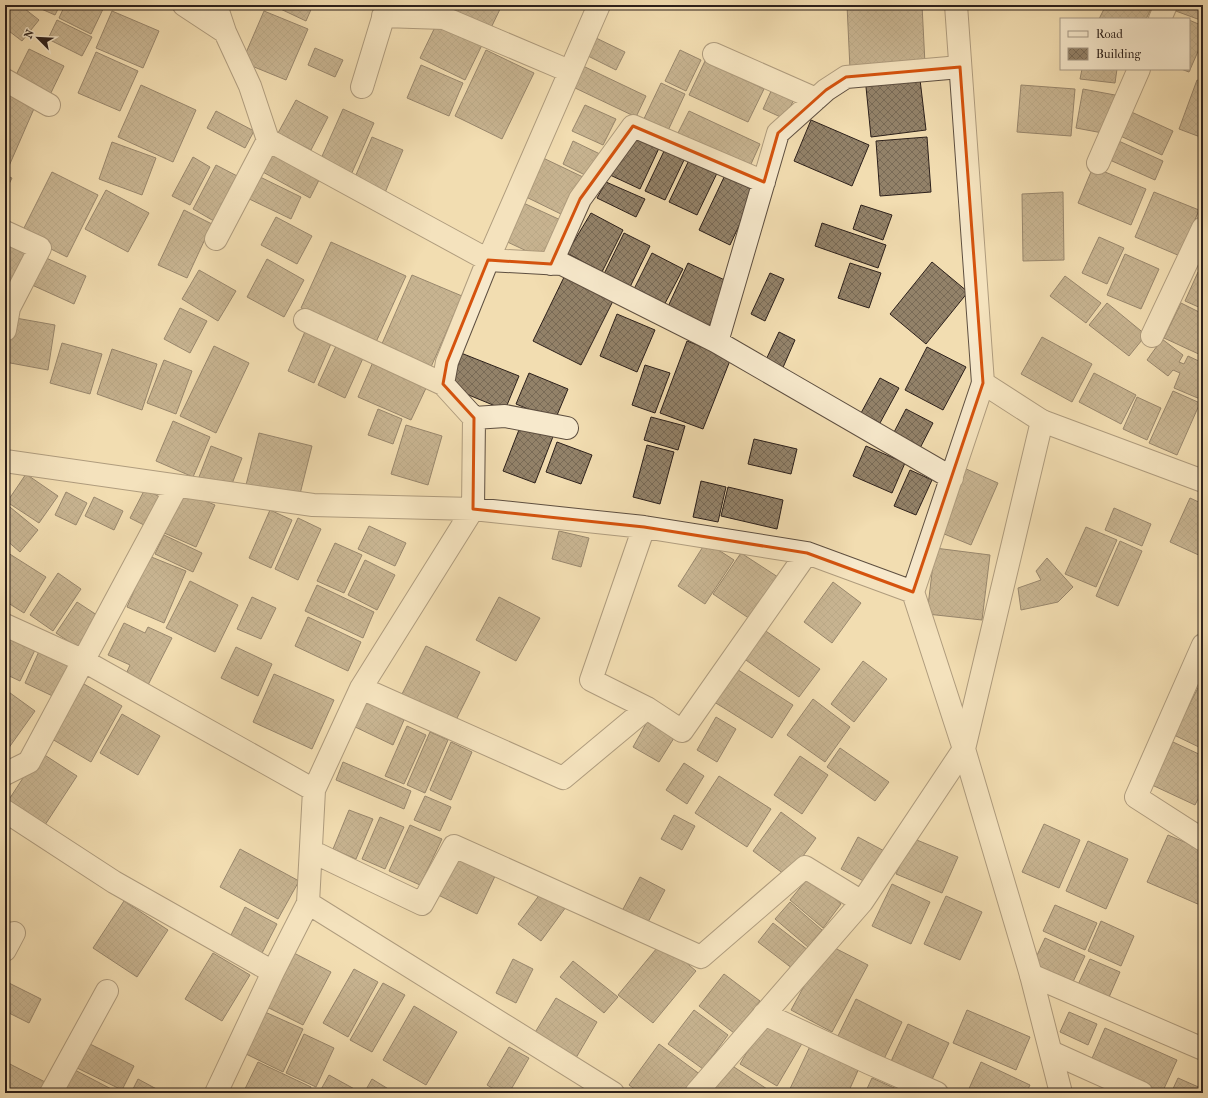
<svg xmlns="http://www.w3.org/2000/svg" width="1208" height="1098" viewBox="0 0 1208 1098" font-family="'IM FELL French Canon',serif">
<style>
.building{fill:url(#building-cross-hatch);stroke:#2c201b}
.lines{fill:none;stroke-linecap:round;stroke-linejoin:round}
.minor-casing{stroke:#5e4f40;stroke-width:24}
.tertiary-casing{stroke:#5e4f40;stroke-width:24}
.minor{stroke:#f7e9cc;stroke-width:22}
.tertiary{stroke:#f7e9cc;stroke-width:22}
.marked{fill:none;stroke:#d5530e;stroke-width:3;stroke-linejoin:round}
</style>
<defs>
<pattern id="building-cross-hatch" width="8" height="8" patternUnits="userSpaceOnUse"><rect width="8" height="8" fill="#938269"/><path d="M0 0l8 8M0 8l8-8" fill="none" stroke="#786a56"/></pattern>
</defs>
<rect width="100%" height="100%" fill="#f2ddb1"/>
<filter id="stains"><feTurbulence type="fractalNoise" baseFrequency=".005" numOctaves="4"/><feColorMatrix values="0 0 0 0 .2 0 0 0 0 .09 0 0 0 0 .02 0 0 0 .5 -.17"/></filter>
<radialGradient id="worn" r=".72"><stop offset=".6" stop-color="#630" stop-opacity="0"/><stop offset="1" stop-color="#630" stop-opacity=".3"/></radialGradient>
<path class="building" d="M10,5H20L39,20L22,41L5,28V11Z
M41,5H60L55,15L39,8Z
M65,5H105L91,34L59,18Z
M272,5H313L306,21Z
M444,5H502L490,30L442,8Z
M847,5H922L925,64L850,69Z
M1106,5H1153L1146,19H1099Z
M1174,5H1203V21L1173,10Z
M112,11L159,31L143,68L96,48Z
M264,11L308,29L286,80L242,62Z
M57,20L92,37L82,56L48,39Z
M1189,20L1203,26V40L1189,72L1181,69H1189Z
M437,23L482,45L465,80L420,58Z
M594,37L625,52L616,70L586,55Z
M315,48L343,60L335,77L308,65Z
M29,49L64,66L48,99L13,81Z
M486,50L534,73L502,139L455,116Z
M680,50L701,60L686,91L665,81Z
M96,52L138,71L120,111L78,93Z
M705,61L764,89L748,122L689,95Z
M421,65L463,83L449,116L407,98Z
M583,66L646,96L636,117L573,87Z
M1082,69H1117L1115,83L1080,79Z
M919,71L926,130L871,137L865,77Z
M1197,80L1203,82V138L1179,129Z
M661,83L685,94L665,137L641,125Z
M141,85L196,110L173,162L118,137Z
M1021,85L1075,89L1071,136L1017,132Z
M772,89L794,99L785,119L763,109Z
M1083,89L1115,95L1108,134L1076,128Z
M5,90L36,104L9,166L5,164Z
M296,100L328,117L311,150L278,133Z
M585,105L616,119L603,145L572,131Z
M343,109L374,123L350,177L319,163Z
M1127,110L1173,131L1162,155L1116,134Z
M216,111L254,131L245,148L207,128Z
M689,111L760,144L747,173L675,139Z
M811,120L869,145L852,186L794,161Z
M630,132L660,146L640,189L610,175Z
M372,137L403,150L384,195L353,182Z
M927,137L931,192L880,196L876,141Z
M1112,138L1163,161L1155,180L1103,157Z
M573,141L602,155L591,178L563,164Z
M112,142L156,158L142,195L99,179Z
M665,149L685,158L665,200L645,191Z
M271,152L320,178L310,198L261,171Z
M691,156L719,169L697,215L669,202Z
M193,157L210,167L190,205L172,196Z
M541,157L583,177L565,216L522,195Z
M216,165L243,179L219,224L193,209Z
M1093,167L1146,189L1131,225L1078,203Z
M52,172L98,195L67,257L21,234Z
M726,173L757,187L730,245L699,230Z
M254,174L301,197L291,219L243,196Z
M5,175L12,178L5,192Z
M606,182L645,199L636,217L597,198Z
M106,190L149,213L128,252L85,229Z
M1063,192L1064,260L1023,261L1022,194Z
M1154,192L1199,210L1180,256L1135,237Z
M519,201L565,222L548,261L501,239Z
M861,205L892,215L883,240L853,229Z
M184,210L212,224L187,278L158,265Z
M591,213L623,230L602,272L567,253Z
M276,217L312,236L297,264L261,245Z
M822,223L886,245L878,268L815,246Z
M624,233L650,246L629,289L603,276Z
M5,235L32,248L5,294Z
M1099,237L1124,248L1107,284L1082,273Z
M331,242L406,276L376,342L301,308Z
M652,253L683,269L661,311L631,295Z
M1125,254L1159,269L1141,309L1107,295Z
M44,257L86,276L74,304L32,285Z
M267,259L304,280L284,317L247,297Z
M932,262L968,292L926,344L890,314Z
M688,263L729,282L707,331L666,311Z
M850,263L881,273L869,308L838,298Z
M199,270L236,291L218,321L182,299Z
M567,271L616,295L581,365L533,341Z
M1198,272L1203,275V309L1185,301Z
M770,273L784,279L765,321L751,314Z
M412,275L462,296L431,367L381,346Z
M1065,276L1101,303L1086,323L1050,296Z
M1107,303L1146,335L1129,356L1089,325Z
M1181,303L1203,314V356L1164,338Z
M180,308L207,321L190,353L164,339Z
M617,314L655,330L637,372L600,356Z
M10,317L55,325L48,370L5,362V347Z
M307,327L333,339L314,383L288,371Z
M779,332L795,340L781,372L764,364Z
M1042,337L1092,364L1072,402L1021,374Z
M1162,339L1183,355L1179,362L1184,364L1188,356L1203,363V392L1200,399L1174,388L1180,373L1173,370L1168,376L1147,360Z
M687,341L731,358L703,429L660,413Z
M62,343L102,354L90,394L50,383Z
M337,344L364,356L345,398L318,385Z
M214,346L249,363L216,433L180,416Z
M927,347L966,367L943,410L905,390Z
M112,349L157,364L142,410L97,394Z
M461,353L519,376L505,410L447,386Z
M164,360L192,371L176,414L147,403Z
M373,362L427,386L411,420L358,397Z
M645,365L670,373L655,413L632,405Z
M529,373L568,389L555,420L516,404Z
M1094,373L1136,395L1121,424L1079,402Z
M880,378L899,388L880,423L861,413Z
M1173,391L1200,403L1177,455L1149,443Z
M1137,397L1161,408L1147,440L1123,429Z
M378,409L402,419L393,444L368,435Z
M906,409L933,423L918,452L891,438Z
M651,417L685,426L678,450L644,440Z
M173,421L210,437L193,477L156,461Z
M522,422L554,434L535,483L503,471Z
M406,425L442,436L428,485L391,474Z
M259,433L312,446L299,498L246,485Z
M754,439L797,449L791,474L748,464Z
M557,442L592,455L581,484L546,472Z
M647,445L674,452L660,504L633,497Z
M211,446L242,458L230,489L199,477Z
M866,446L905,463L892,493L853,476Z
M964,468L998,483L971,545L937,531Z
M910,470L932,480L916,515L894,506Z
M26,474L58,496L39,523L7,502Z
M701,481L726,487L718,522L693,517Z
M728,487L783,500L777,529L721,516Z
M145,489L167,501L152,529L130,518Z
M180,490L215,505L196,547L162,532Z
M66,492L87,503L76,525L55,515Z
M94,497L123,511L114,530L85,516Z
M1190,498L1203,504V557L1170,542Z
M5,503L38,530L20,552L5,539Z
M1114,508L1151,524L1142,546L1105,530Z
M270,510L292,520L271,568L249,558Z
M298,518L321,529L298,580L275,569Z
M369,526L406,543L395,566L358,549Z
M1086,527L1117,540L1096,587L1065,574Z
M559,531L589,538L581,567L552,559Z
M164,535L202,553L193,572L155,554Z
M1120,541L1142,551L1118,606L1096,596Z
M706,542L734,560L705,604L678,586Z
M335,543L362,555L344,593L317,581Z
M935,548L990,555L982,620L927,614Z
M5,551L46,577L24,613L5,601Z
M741,553L781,579L753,621L713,594Z
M149,556L186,571L164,623L127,607Z
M1047,558L1073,587L1058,602L1021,610L1018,588L1041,580L1036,571Z
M365,560L395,575L377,610L348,595Z
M58,573L81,589L53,631L30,615Z
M190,581L238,605L215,652L166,628Z
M833,582L861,603L832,643L804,622Z
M317,585L374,612L363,638L305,611Z
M252,597L276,608L261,639L237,629Z
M499,597L540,618L516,661L476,640Z
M77,602L100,617L80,649L56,633Z
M308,617L361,642L348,671L295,646Z
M124,623L145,633L148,627L172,638L148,685L126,674L130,665L108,655Z
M760,627L820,669L799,697L740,656Z
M5,635L35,650L20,681L5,674Z
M426,646L480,672L454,724L400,698Z
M236,647L272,664L258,696L221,678Z
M40,649L75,666L59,699L25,683Z
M863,661L887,679L854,722L831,704Z
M732,666L793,705L772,738L711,700Z
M274,674L334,700L312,749L253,722Z
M1203,678V749L1174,735Z
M84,684L122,706L91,762L52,739Z
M6,690L35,711L8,749L5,747Z
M813,699L850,727L825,762L787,735Z
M363,700L404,720L393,745L351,725Z
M122,714L160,736L138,775L100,753Z
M716,717L736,729L717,762L697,750Z
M647,722L674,738L659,762L633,747Z
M407,726L426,735L404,784L385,776Z
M430,732L448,740L425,793L407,785Z
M451,742L472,752L451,800L430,790Z
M1173,742L1203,756V789L1195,805L1152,785Z
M840,748L889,782L875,801L827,767Z
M40,752L77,776L43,828L6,804Z
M800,756L828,775L802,814L774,795Z
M343,762L411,791L404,809L336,780Z
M684,763L704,776L687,804L666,790Z
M719,776L771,809L747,847L695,813Z
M425,796L451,807L440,831L414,820Z
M349,810L373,819L356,859L333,849Z
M781,812L816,838L788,877L753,851Z
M674,815L695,826L682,850L661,839Z
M380,817L404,827L385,869L362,859Z
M1044,824L1080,840L1059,888L1022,872Z
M410,825L442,839L420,885L389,871Z
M1168,835L1203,850V899L1200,905L1147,882Z
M858,837L888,853L871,885L841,869Z
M912,838L958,857L942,893L896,874Z
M1088,841L1128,859L1106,909L1066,891Z
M240,849L299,881L278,919L220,887Z
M454,851L497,872L477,914L434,893Z
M640,877L665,890L647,924L622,911Z
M809,877L841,904L823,928L790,900Z
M892,884L930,902L911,944L872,926Z
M543,890L566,907L541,941L518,924Z
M946,896L982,912L960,960L924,944Z
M124,901L168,930L137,977L93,948Z
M790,902L822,930L808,947L775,919Z
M1055,905L1097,923L1085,950L1043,931Z
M245,907L277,924L261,955L229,939Z
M1101,921L1134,936L1121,966L1088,951Z
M773,923L808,950L793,969L758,942Z
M1045,938L1085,956L1072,984L1032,966Z
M662,942L696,971L653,1023L618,995Z
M827,944L868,965L832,1032L791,1010Z
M290,951L331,972L303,1025L263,1005Z
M213,953L250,975L222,1021L185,999Z
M513,959L533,969L516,1003L496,993Z
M1090,959L1120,972L1106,1004L1075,991Z
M573,961L618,997L604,1013L560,977Z
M354,969L378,982L348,1037L323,1023Z
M724,974L760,1001L734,1033L699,1006Z
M5,981L41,999L29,1023L5,1011Z
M383,983L405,995L372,1052L350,1040Z
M556,998L597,1022L573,1063L531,1039Z
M856,999L902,1022L883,1061L837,1038Z
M414,1006L457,1032L426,1085L383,1060Z
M694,1010L728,1035L703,1069L668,1044Z
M967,1010L1030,1037L1016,1070L953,1043Z
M265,1012L303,1029L283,1072L246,1054Z
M1069,1012L1097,1024L1088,1045L1060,1032Z
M766,1019L804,1040L777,1086L740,1064Z
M908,1024L949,1043L929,1086L888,1068Z
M1105,1028L1177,1060L1162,1093L1090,1063Z
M304,1034L334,1048L316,1087L286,1073Z
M86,1042L134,1066L122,1090L73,1066Z
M812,1042L860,1066L848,1093H788Z
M659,1044L701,1075L688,1093H640L629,1085Z
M509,1047L529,1058L509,1093H500L487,1085Z
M6,1062L49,1084L44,1093H5Z
M258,1062L311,1087L309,1093H243Z
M981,1062L1030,1085L1026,1093H967Z
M728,1063L773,1093H708Z
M71,1068L119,1093H70L61,1088Z
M329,1075L358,1091L357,1093H319Z
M872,1078L901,1091L900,1093H865Z
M1178,1078L1203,1089V1093H1171Z
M138,1079L164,1093H131Z
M372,1079L395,1093H364Z"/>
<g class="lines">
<g class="minor-casing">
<path id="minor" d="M184,5L225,32L250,86L268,140L216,239
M216,5L225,32
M383,16L444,18L569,71
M1160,19L1166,5
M714,54L816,99
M5,80L49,105
M362,87L387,5
M268,140L488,260L562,264L717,342L952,478
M1098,163L1139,69
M5,232L40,248L9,308L5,330
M551,264L580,199L633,126L764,182
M305,320L443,384
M1152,336L1203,228
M717,342L778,133L826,90L846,77L960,67
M474,418L505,416L567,428
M1042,421L1203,481
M5,461L313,505L473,509L644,527L807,553L913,592L983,383
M644,527L591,680L647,708L682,731L807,553
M5,625L84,661L314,790
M1203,645L1136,797L1203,840
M361,688L563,778L647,708
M5,774L29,762L177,486
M5,811L114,882L273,972
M311,851L422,904L454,846L701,957L805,867L862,902
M308,903L613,1093
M5,950L14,933
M1031,975L1203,1049
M764,1014L869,1063L937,1093
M1051,1052L1142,1093
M51,1093L107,991
M216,1093L273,972L308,903L314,790L361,688L473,509L474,418L443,384L447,362L488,260L599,5
M696,1093L862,902L964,749L913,592"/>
</g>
<g class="tertiary-casing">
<path id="tertiary" d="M956,5L983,383L1042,421L964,749L1031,975L1061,1093"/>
</g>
<use href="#minor" class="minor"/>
<use href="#tertiary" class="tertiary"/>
</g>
<path d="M0 0H1208V1098H0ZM960,67L983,383L913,592L807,553L644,527L473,509L474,418L443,384L447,362L488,260L551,264L580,199L633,126L764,182L778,133L826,90L846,77Z" fill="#f2ddb1" fill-opacity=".55" fill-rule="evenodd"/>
<path class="marked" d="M960,67L983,383L913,592L807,553L644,527L473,509L474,418L443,384L447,362L488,260L551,264L580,199L633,126L764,182L778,133L826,90L846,77Z"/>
<rect width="1208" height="1098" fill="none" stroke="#f2ddb1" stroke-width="20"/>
<rect x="6" y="6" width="1196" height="1086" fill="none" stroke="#2c201b" stroke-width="2"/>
<rect x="10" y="10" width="1188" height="1078" fill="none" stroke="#2c201b"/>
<rect x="1060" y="18" width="130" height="52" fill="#f7e9cc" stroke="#a69985"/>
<rect x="1068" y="31" width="20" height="6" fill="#f7e9cc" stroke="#a69985"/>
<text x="1096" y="38" font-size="12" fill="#2c201b">Road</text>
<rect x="1068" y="48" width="20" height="12" fill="url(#building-cross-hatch)" stroke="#a69985"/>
<text x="1096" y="58" font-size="12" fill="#2c201b">Building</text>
<g transform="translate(38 38) rotate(294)" stroke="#f7e9cc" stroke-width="3" paint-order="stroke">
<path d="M0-3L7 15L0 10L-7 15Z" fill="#2c201b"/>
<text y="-6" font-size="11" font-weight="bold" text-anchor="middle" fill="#2c201b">N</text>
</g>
<rect width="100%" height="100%" filter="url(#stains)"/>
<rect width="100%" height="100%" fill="url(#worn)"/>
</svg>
